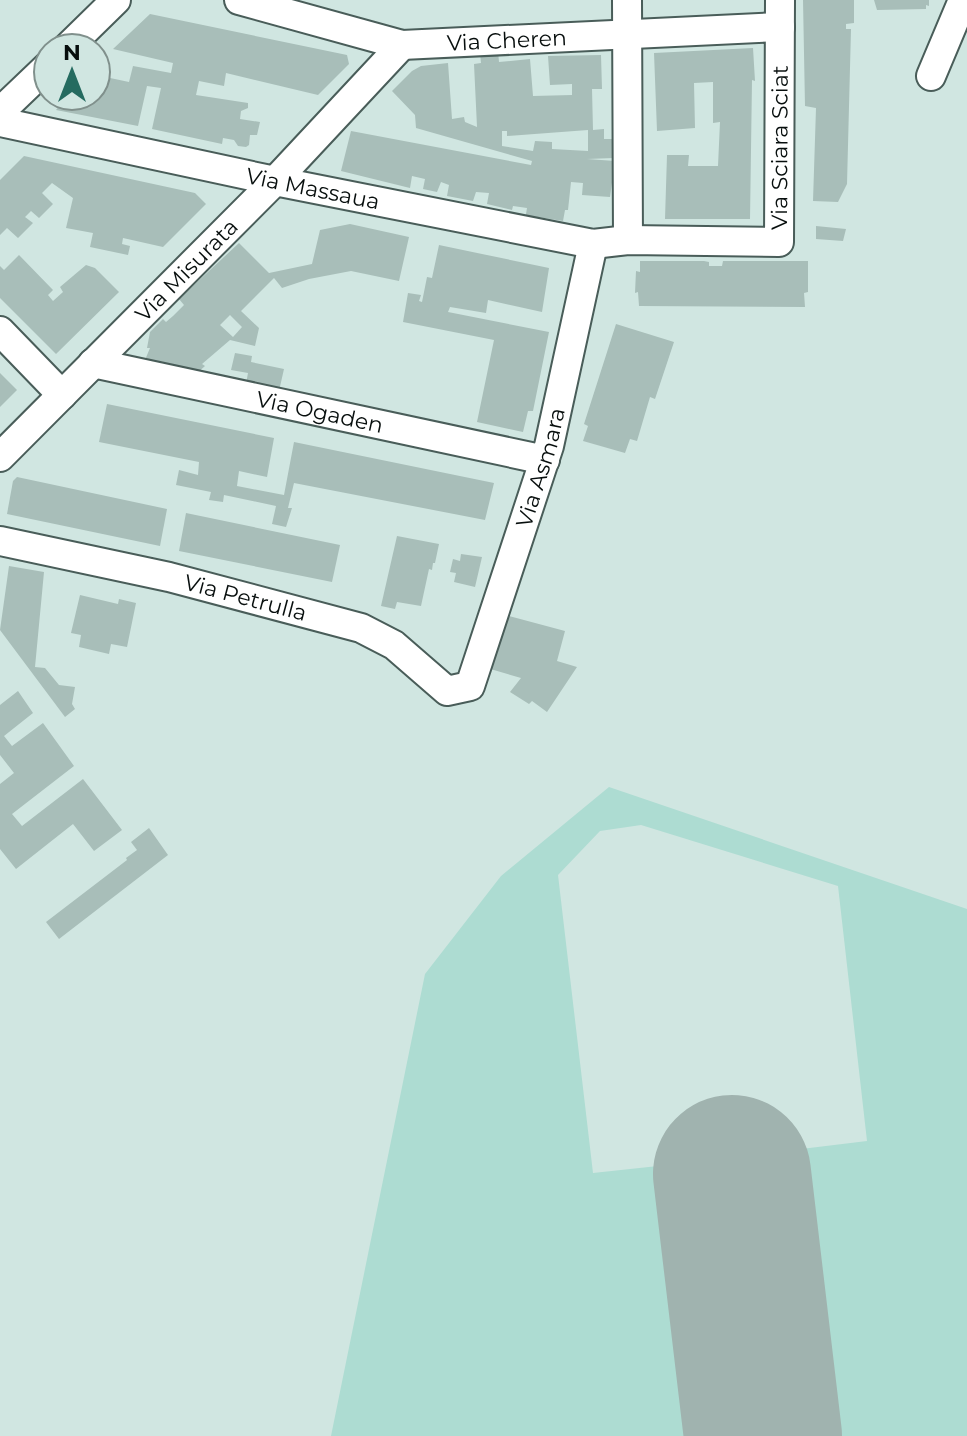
<svg xmlns="http://www.w3.org/2000/svg" width="967" height="1436" font-family="Montserrat,sans-serif">
<style>
.green{fill:#addcd2}
.lines{fill:none;stroke-linecap:round;stroke-linejoin:round}
.runway{stroke:#a0b3af;stroke-width:158}
.building{fill:#a8beb9;fill-rule:evenodd}
.street-casing{stroke:#495d59;stroke-width:32}
.street{stroke:#fff;stroke-width:28}
.labels{text-anchor:middle;stroke-width:8;stroke-linejoin:round;paint-order:stroke}
.street-label{font-size:22px;fill:#070e0d;stroke:#d0e6e1}
</style>
<rect width="100%" height="100%" fill="#d0e6e1"/>
<polygon class="green" points="609,787 967,909 967,1436 827,1436 793,1150 867,1141 838,886 641,825 600,831 558,875 593,1173 658,1166 691,1436 331,1436 425,974 501,876"/>
<g class="lines">
<polyline class="runway" points="732,1174 763,1436"/>
</g>
<g class="building">
<polygon points="803,0 854,0 854,23 846,24 846,29 851,29 847,184 838,202 813,201 816,108 805,106"/>
<polygon points="874,0 929,0 929,6 926,5 926,9 877,10"/>
<polygon points="150,14 347,55 349,64 318,95 226,73 224,86 199,81 196,95 248,103 248,108 241,111 240,119 260,122 257,135 250,135 249,145 246,147 238,146 234,140 223,138 222,144 152,129 161,88 147,86 138,126 56,110 68,96 96,96 96,75 129,82 133,66 171,73 173,63 113,49"/>
<polygon points="753,48 755,81 752,80 750,219 665,219 667,155 689,155 688,166 718,166 720,122 713,123 713,82 694,83 695,128 657,131 654,53"/>
<path d="M 498,51 L 499,62 L 530,59 L 533,96 L 572,95 L 572,84 L 550,85 L 548,56 L 601,55 L 602,89 L 592,89 L 593,130 L 604,129 L 604,139 L 615,139 L 614,158 L 587,159 L 615,161 L 610,197 L 582,195 L 583,183 L 571,182 L 568,210 L 565,210 L 563,221 L 538,217 L 537,222 L 525,220 L 527,208 L 513,206 L 512,210 L 487,204 L 489,193 L 476,192 L 473,201 L 447,196 L 449,185 L 441,182 L 437,192 L 423,189 L 425,179 L 412,176 L 410,188 L 341,171 L 351,131 L 531,165 L 532,161 L 416,128 L 415,115 L 392,91 L 412,71 L 421,66 L 448,63 L 452,119 L 464,117 L 465,122 L 477,127 L 474,64 L 481,63 L 480,53 ZM 588,130 L 588,151 L 552,149 L 552,142 L 535,141 L 533,151 L 502,146 L 502,131 L 507,131 L 507,136 Z"/>
<polygon points="24,156 195,193 206,204 163,247 123,238 122,244 130,246 128,255 90,247 93,233 66,228 73,198 52,183 42,193 53,204 39,218 31,211 25,217 33,223 18,238 7,228 0,235 0,180"/>
<path d="M 350,224 L 409,237 L 399,281 L 351,271 L 309,279 L 282,288 L 274,278 L 241,311 L 259,328 L 255,346 L 230,340 L 202,364 L 205,366 L 196,374 L 145,360 L 150,348 L 147,348 L 150,332 L 163,319 L 166,322 L 173,316 L 184,305 L 179,299 L 239,243 L 269,273 L 312,264 L 320,230 ZM 230,315 L 242,327 L 233,337 L 220,325 Z"/>
<polygon points="816,226 846,229 843,241 816,239"/>
<polygon points="439,245 549,268 542,312 488,300 486,313 450,307 448,312 549,332 533,411 528,411 523,432 477,422 494,340 403,322 408,293 421,295 419,301 422,302 427,277 432,278"/>
<polygon points="19,255 53,290 48,295 53,301 63,292 60,287 86,265 95,268 119,292 56,354 0,298 0,266 4,270"/>
<polygon points="640,261 704,261 709,262 709,266 722,266 723,261 808,261 808,292 804,293 805,307 639,306 638,292 635,293 636,271 640,272"/>
<polygon points="616,324 674,342 655,399 650,397 637,441 630,439 625,453 583,441 588,426 584,424"/>
<polygon points="235,353 252,356 251,362 284,369 279,391 246,384 248,373 231,370"/>
<polygon points="0,373 17,390 0,407"/>
<polygon points="107,404 274,438 267,477 239,471 237,486 284,495 294,442 494,483 485,520 294,483 288,508 292,508 286,527 272,524 276,506 224,495 223,502 209,500 211,492 176,485 179,470 198,475 199,462 99,442"/>
<polygon points="17,477 167,509 160,546 7,514 13,481"/>
<polygon points="186,513 340,545 332,582 179,551"/>
<polygon points="397,536 439,544 435,563 433,563 432,570 429,569 421,606 397,602 395,609 381,606"/>
<polygon points="461,554 482,557 475,587 454,582 456,573 450,572 453,559 460,561"/>
<polygon points="9,566 44,572 35,667 45,668 59,685 75,687 72,704 75,709 65,717 0,630"/>
<polygon points="80,595 118,604 119,599 136,603 127,647 111,644 109,654 79,647 81,635 71,633"/>
<polygon points="509,616 565,631 557,661 577,667 547,712 532,701 529,704 510,692 521,678 487,668 504,618 508,619"/>
<polygon points="18,691 33,713 4,736 12,746 43,723 74,766 12,814 22,826 83,779 122,830 94,851 73,824 16,869 0,849 0,784 14,773 0,755 0,705"/>
<polygon points="149,828 168,855 59,939 46,922 127,860 126,858 137,850 131,842"/>
</g>
<g class="lines">
<defs>
<g id="street">
<path id="s1" d="M 239,0 L 402,45 L 780,27"/>
<polyline points="627,0 628,240"/>
<polyline points="67,48 116,0"/>
<polyline points="931,76 963,0"/>
<polyline points="0,112 48,66"/>
<path id="s2" d="M 0,122 L 275,181 L 593,244 L 628,240 L 779,242 L 780,0"/>
<polyline points="0,331 62,395"/>
<path id="s3" d="M 93,363 L 545,460"/>
<path id="s4" d="M 0,457 L 275,181 L 402,45"/>
<path id="s5" d="M 0,541 L 169,577 L 361,628 L 394,645 L 447,691 L 470,686 L 549,446 L 593,244"/>
</g>
</defs>
<use href="#street" class="street-casing"/>
<use href="#street" class="street"/>
</g>
<g class="labels">
<g class="street-label">
<text dy="8" stroke="none"><textPath href="#s1" startOffset="274">Via Cheren</textPath></text>
<text dy="8" stroke="none"><textPath href="#s2" startOffset="886">Via Sciara Sciat</textPath></text>
<text dy="8" stroke="none"><textPath href="#s2" startOffset="320">Via Massaua</textPath></text>
<text dy="8" stroke="none"><textPath href="#s4" startOffset="264">Via Misurata</textPath></text>
<text dy="8" stroke="none"><textPath href="#s3" startOffset="232">Via Ogaden</textPath></text>
<text dy="8" stroke="none"><textPath href="#s5" startOffset="732">Via Asmara</textPath></text>
<text dy="8" stroke="none"><textPath href="#s5" startOffset="252">Via Petrulla</textPath></text>
</g>
</g>
<g transform="translate(72 72)"><circle r="38" fill="#d0e6e1" stroke="#80908c" stroke-width="2"/>
<path d="M0-6L14 30L0 20L-14 30Z" fill="#256b60"/>
<text y="-12" font-size="22" font-weight="bold" text-anchor="middle" fill="#070e0d">N</text>
</g>
</svg>
